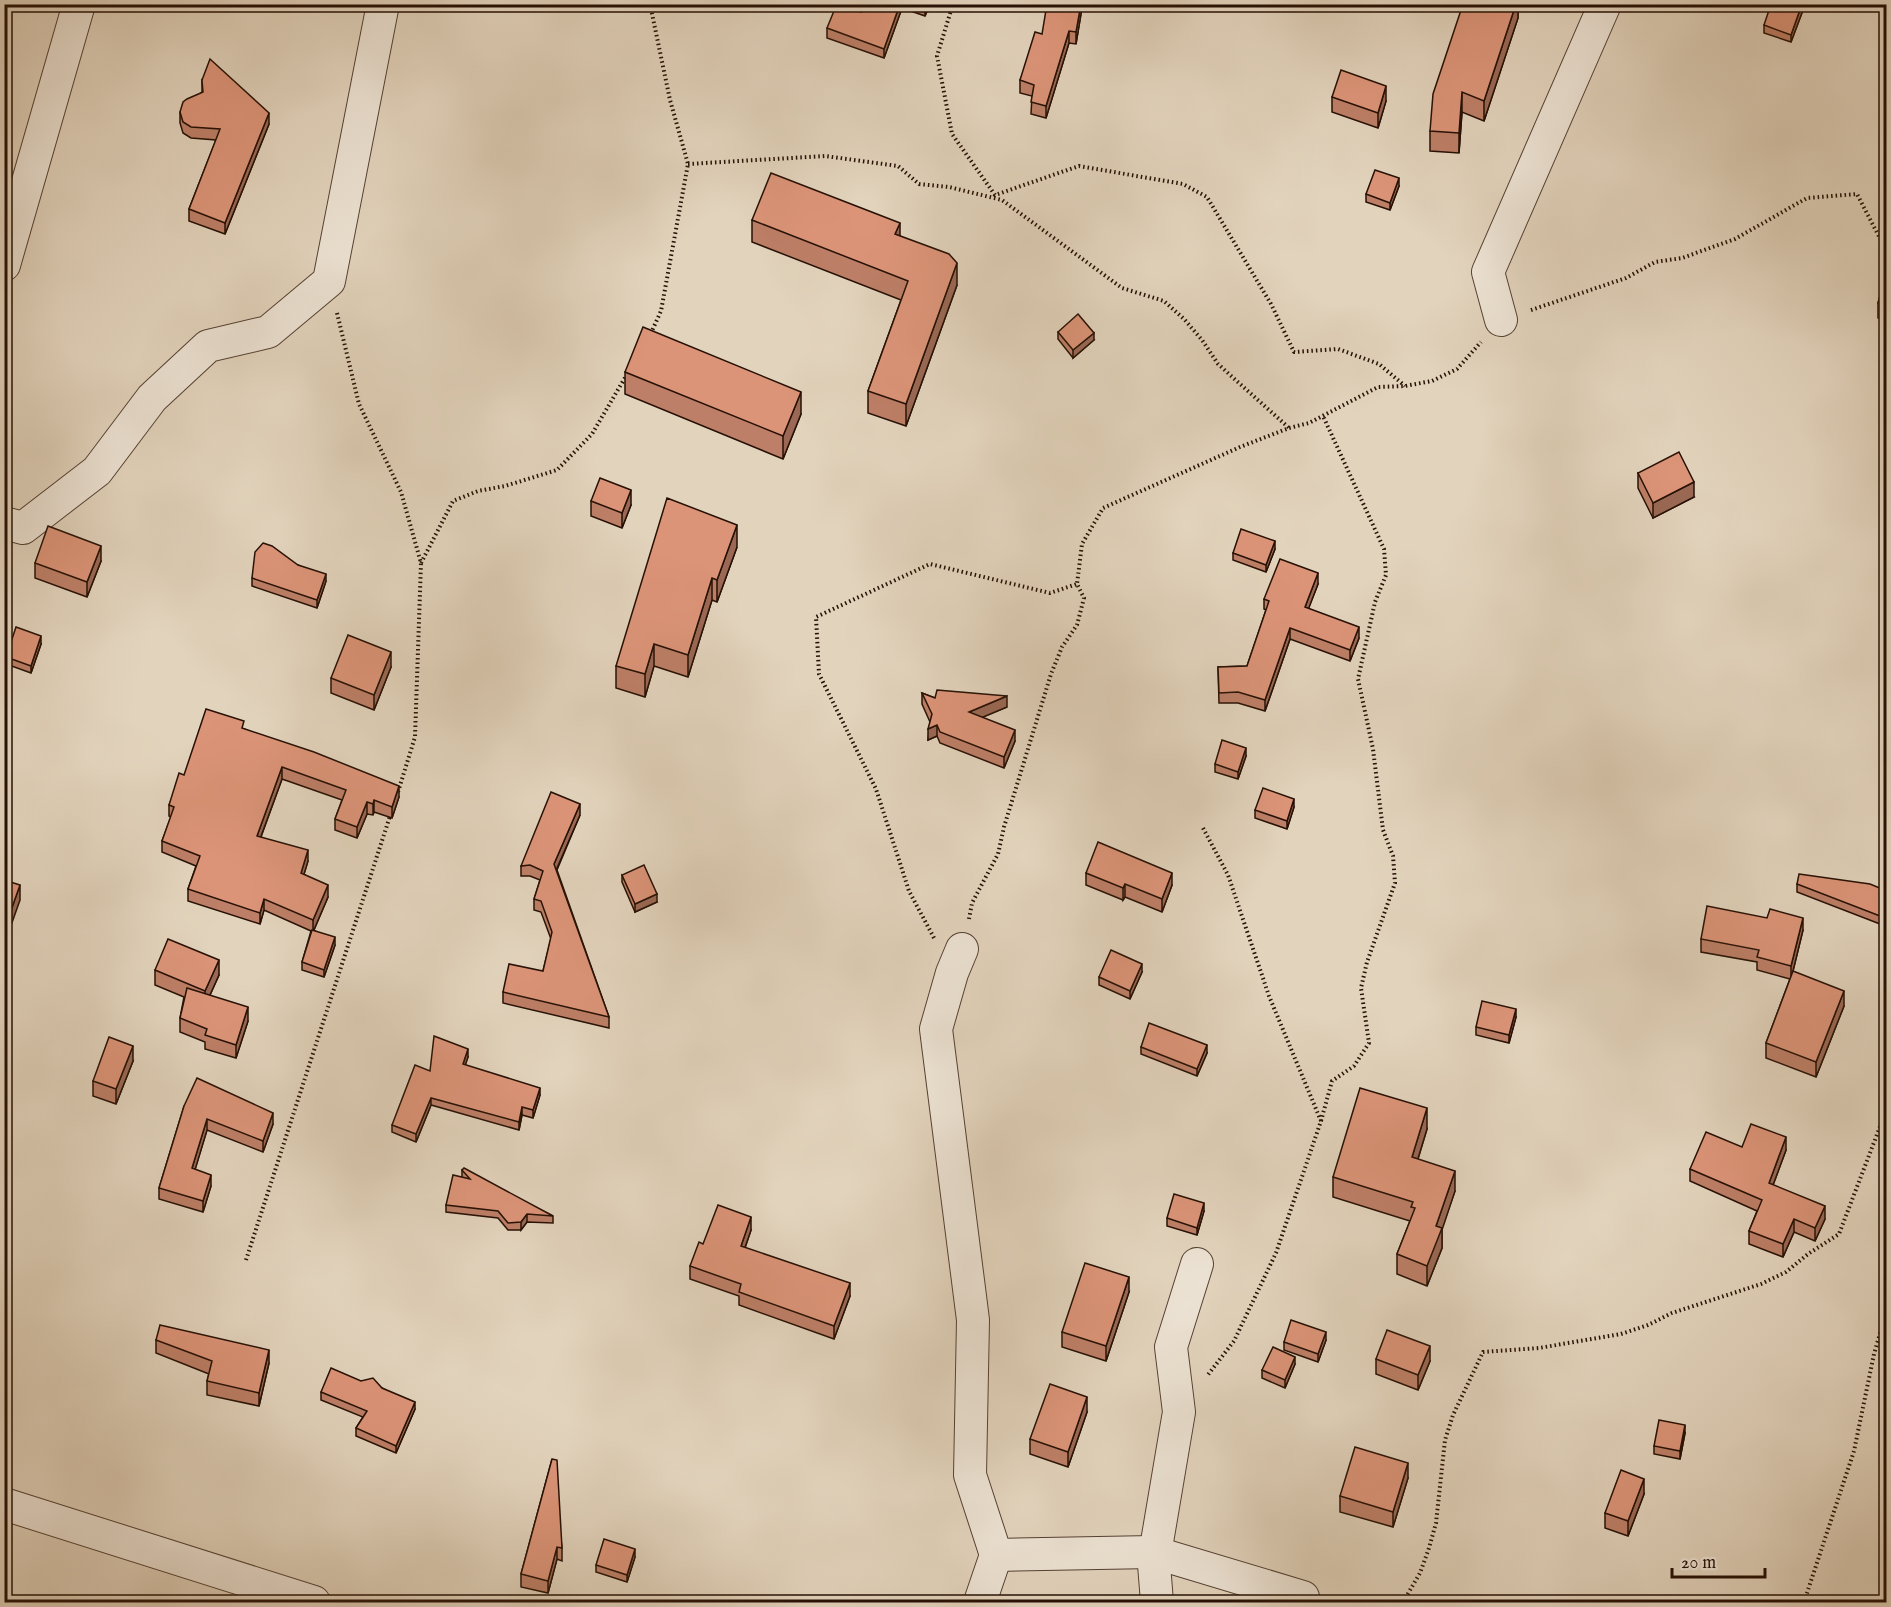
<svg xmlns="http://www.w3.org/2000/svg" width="1891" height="1607" font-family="'IM FELL English',serif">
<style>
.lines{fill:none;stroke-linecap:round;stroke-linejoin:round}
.minor-casing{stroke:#554133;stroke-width:34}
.path{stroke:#261005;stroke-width:4;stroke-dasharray:1.5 3;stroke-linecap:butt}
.minor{stroke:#ece2d3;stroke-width:32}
.wall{fill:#bd7f67;stroke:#261005;stroke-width:1.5}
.shaded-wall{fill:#9a6854;stroke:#261005;stroke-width:1.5}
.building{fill:#dc9478;stroke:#261005;stroke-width:1.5}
</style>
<rect width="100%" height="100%" fill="#e2d3bc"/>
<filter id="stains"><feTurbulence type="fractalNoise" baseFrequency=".00333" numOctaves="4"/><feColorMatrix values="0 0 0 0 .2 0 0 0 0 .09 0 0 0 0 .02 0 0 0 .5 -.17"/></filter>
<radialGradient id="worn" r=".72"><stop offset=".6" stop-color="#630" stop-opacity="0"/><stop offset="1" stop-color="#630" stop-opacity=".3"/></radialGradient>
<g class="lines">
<defs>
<g id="minor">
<polyline points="4,265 79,4"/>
<polyline points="1501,320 1488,272 1605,4"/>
<polyline points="4,523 23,528 97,471 152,398 208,346 268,332 329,281 383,4"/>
<polyline points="962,949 952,973 936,1029 973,1320 970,1475 996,1555 1153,1552 1303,1597"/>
<polyline points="4,1504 314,1602"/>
<polyline points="980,1602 996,1555"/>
<polyline points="1157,1602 1153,1552 1156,1548 1179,1412 1171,1347 1197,1264"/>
</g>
</defs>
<use href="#minor" class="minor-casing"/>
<g class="path">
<polyline points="650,4 670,100 688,164 661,311 651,333"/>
<polyline points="953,4 937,56 952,134 995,195 1079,166 1183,184 1207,197 1271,304 1294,352 1338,349 1379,364 1405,386"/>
<polyline points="4,13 16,4"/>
<polyline points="688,164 825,156 898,166 919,184 949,187 1002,200 1122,288 1164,301 1184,319 1202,340 1218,364 1289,428"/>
<polyline points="1531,310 1626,278 1655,262 1682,258 1735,239 1807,198 1857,194 1886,250"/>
<polyline points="337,313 359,404 401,492 421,563 415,737 398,792"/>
<polyline points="421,563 453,501 478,491 505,486 557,470 592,434 626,376"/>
<polyline points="1203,828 1228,875 1269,996 1321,1121 1276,1253 1234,1341 1207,1376"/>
<polyline points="969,919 972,903 998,854 1004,827 1051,674 1062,647 1077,625 1084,598 1077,584 1082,544 1103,508 1240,447 1289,428 1309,423 1378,387 1405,386 1432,381 1457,369 1481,342"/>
<polyline points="934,938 909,891 876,789 819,674 816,617 930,564 1050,593 1077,584"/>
<polyline points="1321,1121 1332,1081 1354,1066 1369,1043 1361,988 1367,962 1395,883 1393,856 1383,830 1373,749 1358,679 1375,602 1386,575 1384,549 1323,416"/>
<polyline points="246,1260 391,813"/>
<polyline points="1397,1602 1406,1597 1420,1573 1429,1548 1436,1523 1445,1440 1453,1415 1483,1352 1539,1348 1621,1334 1648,1325 1672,1313 1761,1284 1786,1272 1808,1254 1839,1234 1886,1111"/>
<polyline points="1804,1602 1854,1451 1874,1354 1886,1313"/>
</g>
<use href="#minor" class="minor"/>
</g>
<g class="wall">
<polygon points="864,4 930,4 925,16 902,8 884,58 827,38 827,28 848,11 861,12"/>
<polygon points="1081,4 1081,14 1076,44 1069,43 1046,118 1031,114 1032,96 1020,93 1020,80 1042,34"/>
<polygon points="1518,4 1518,18 1484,121 1462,112 1459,153 1430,151 1430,131"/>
<polygon points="1803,4 1803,10 1791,42 1764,33 1764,25"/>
<polygon points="202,80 269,124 225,234 189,221 189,209 216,140 191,138 183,133 180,123 180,112 202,92"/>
<polygon points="1332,97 1386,101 1378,128 1332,112"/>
<polygon points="1399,186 1390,210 1366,202 1366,194"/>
<polygon points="752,220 900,236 957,285 906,426 868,413 868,391 901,300 752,242"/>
<polygon points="1887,270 1887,320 1878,318 1878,303"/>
<polygon points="1058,332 1094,340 1073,358 1058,339"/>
<polygon points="625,372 801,414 783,459 625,394"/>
<polygon points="1638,473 1694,497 1653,518 1638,488"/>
<polygon points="591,501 631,505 622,528 591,516"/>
<polygon points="737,547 717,602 712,600 688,677 654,666 645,697 616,688 616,666"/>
<polygon points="1275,549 1266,572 1233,560 1233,553"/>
<polygon points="101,561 87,597 35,578 35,563"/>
<polygon points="298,565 326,581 317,608 252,586 252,578"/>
<polygon points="1318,584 1308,609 1359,638 1350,661 1290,639 1265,711 1238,703 1219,703 1218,667 1247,666 1266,610 1264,609 1264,599"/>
<polygon points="41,644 31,673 6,664 6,657"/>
<polygon points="391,667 374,710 331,693 331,678"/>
<polygon points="922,693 935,698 1007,707 982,717 1015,741 1004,768 940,743 937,736 928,740 930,722 922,704"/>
<polygon points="244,729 399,797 392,818 374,812 373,815 367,814 357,838 335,830 335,819 342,800 282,779 261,837 308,861 304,874 328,897 314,930 335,945 324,977 302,970 302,962 311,931 264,910 260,924 188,901 188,889 196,866 162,852 162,841 171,817 169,816 169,805 184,775"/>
<polygon points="1246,756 1238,779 1215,772 1215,764"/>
<polygon points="1294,807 1287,829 1255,818 1255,810"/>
<polygon points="580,815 557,870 609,1017 609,1028 503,1003 503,992 543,971 551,939 541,912 534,910 534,899 540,880 530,876 521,876 521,866"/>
<polygon points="1086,873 1172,885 1162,912 1125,897 1123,900 1086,885"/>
<polygon points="622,875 657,902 635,912 622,882"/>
<polygon points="1797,884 1887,891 1887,907 1880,924 1797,892"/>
<polygon points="1803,930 1793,971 1844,1006 1816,1077 1766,1058 1766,1043 1790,979 1757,970 1757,962 1701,952 1701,939"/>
<polygon points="155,970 219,975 210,995 248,1021 236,1058 205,1049 205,1042 180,1032 180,1018 184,997 155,985"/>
<polygon points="1142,972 1130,999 1099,985 1099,977"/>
<polygon points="1516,1017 1509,1043 1476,1035 1476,1027"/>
<polygon points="1141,1047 1207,1053 1197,1076 1141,1054"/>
<polygon points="468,1057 465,1065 540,1095 533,1118 522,1115 519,1130 431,1105 416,1142 392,1132 392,1125 430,1071"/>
<polygon points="133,1061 116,1104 93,1096 93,1081"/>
<polygon points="184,1106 273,1124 263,1152 207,1130 195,1169 211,1186 203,1212 159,1199 159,1188"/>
<polygon points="1427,1129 1418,1159 1455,1191 1442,1228 1442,1248 1427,1286 1397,1274 1397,1254 1410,1221 1333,1197 1333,1177"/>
<polygon points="1742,1147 1786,1150 1773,1185 1825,1219 1815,1241 1794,1232 1783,1257 1749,1244 1749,1231 1757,1211 1690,1181 1690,1169"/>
<polygon points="462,1170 553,1216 553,1223 527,1222 521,1230 508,1230 498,1218 446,1212 446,1205 462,1177"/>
<polygon points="1204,1211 1197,1235 1167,1226 1167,1218"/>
<polygon points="751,1230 745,1248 850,1296 834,1339 739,1305 739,1296 690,1279 690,1266 703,1244"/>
<polygon points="1129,1292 1106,1361 1062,1347 1062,1332"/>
<polygon points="156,1340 269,1363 259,1406 207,1395 207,1381 209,1374 156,1353"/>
<polygon points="1326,1340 1318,1362 1284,1350 1284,1342"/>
<polygon points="1376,1359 1430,1361 1418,1390 1376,1374"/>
<polygon points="1295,1364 1285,1388 1262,1378 1262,1370"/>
<polygon points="361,1381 382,1388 415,1409 396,1453 356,1436 356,1428 363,1417 321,1400 321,1392"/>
<polygon points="1087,1412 1068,1467 1030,1454 1030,1439"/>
<polygon points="1685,1433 1680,1459 1654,1454 1654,1446"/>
<polygon points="552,1459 562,1548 562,1561 557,1559 548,1593 521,1587 521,1574"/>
<polygon points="1408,1478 1393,1527 1340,1512 1340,1496"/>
<polygon points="1644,1494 1628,1536 1605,1528 1605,1513"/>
<polygon points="635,1557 627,1582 596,1572 596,1565"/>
</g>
<g class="shaded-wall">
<polygon points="900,4 902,4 902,8 884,58 884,49"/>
<polygon points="926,4 930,4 925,16 925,6"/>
<polygon points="1081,4 1081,14 1076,44 1076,32"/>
<polygon points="1516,4 1518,4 1518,18 1484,121 1484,101"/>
<polygon points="1802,4 1803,10 1791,42 1791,35"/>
<polygon points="1069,31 1069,43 1046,118 1046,106"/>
<polygon points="1386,86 1386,101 1378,128 1378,113"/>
<polygon points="1462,92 1462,112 1459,153 1459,133"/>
<polygon points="269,113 269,124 225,234 225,223"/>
<polygon points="1399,178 1399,186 1390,210 1390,203"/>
<polygon points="900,223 900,246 895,234"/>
<polygon points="957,263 957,285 906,426 906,404"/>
<polygon points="1094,333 1094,340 1073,358 1073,350"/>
<polygon points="801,392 801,414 783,459 783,436"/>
<polygon points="1694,482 1694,497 1653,518 1653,503"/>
<polygon points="631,490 631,505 622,528 622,513"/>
<polygon points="737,525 737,547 717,602 717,580"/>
<polygon points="1275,541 1275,549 1266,572 1266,565"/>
<polygon points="101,546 101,561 87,597 87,582"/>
<polygon points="1318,573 1318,584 1305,618 1305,607"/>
<polygon points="326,574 326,581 317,608 317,600"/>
<polygon points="712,578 712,600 688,677 688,655"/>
<polygon points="1359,627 1359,638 1350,661 1350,650"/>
<polygon points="1290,628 1290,639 1265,711 1265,700"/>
<polygon points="41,636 41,644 31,673 31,666"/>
<polygon points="654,644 654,666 645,697 645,674"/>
<polygon points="391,652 391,667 374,710 374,695"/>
<polygon points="1007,696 1007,707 969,723 969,712"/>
<polygon points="937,725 937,736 928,740 928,729"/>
<polygon points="1015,730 1015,741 1004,768 1004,757"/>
<polygon points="1246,748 1246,756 1238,779 1238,772"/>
<polygon points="282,767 282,779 257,847 257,836"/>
<polygon points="399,786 399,797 392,818 392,807"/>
<polygon points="1294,799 1294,807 1287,829 1287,821"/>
<polygon points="374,800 374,812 373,815 373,804"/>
<polygon points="367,802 367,814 357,838 357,827"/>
<polygon points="580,804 580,815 554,875 554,864"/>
<polygon points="308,850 308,861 301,884 301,873"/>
<polygon points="1172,873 1172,885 1162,912 1162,899"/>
<polygon points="1125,884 1125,897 1123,900 1123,888"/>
<polygon points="20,885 20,900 4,945 4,930"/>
<polygon points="328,885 328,897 313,932 313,920"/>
<polygon points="657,894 657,902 635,912 635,904"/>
<polygon points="264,899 264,910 260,924 260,913"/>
<polygon points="1887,899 1887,907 1880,924 1880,916"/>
<polygon points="1803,918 1803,930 1791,979 1791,966"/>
<polygon points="335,937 335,945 324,977 324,970"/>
<polygon points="219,960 219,975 205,1006 205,991"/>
<polygon points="1142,964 1142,972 1130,999 1130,991"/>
<polygon points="1844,991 1844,1006 1816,1077 1816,1062"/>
<polygon points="248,1007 248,1021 236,1058 236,1045"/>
<polygon points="1516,1009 1516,1017 1509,1043 1509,1035"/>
<polygon points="1207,1045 1207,1053 1197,1076 1197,1069"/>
<polygon points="133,1046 133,1061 116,1104 116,1089"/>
<polygon points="468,1049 468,1057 463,1072 463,1064"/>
<polygon points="540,1088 540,1095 533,1118 533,1110"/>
<polygon points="431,1098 431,1105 416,1142 416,1134"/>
<polygon points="522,1107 522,1115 519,1130 519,1122"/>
<polygon points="1427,1108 1427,1129 1412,1178 1412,1157"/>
<polygon points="273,1113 273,1124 263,1152 263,1141"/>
<polygon points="207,1119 207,1130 192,1180 192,1168"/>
<polygon points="1786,1137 1786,1150 1769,1196 1769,1183"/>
<polygon points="1455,1171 1455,1191 1442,1230 1442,1228 1442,1248 1427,1286 1427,1266 1436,1226"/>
<polygon points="211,1175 211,1186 203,1212 203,1201"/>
<polygon points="1204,1203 1204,1211 1197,1235 1197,1228"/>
<polygon points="1825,1206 1825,1219 1815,1241 1815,1228"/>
<polygon points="527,1214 527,1222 521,1230 521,1222"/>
<polygon points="751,1217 751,1230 741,1259 741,1246"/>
<polygon points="1794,1219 1794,1232 1783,1257 1783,1244"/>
<polygon points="1129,1277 1129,1292 1106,1361 1106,1346"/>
<polygon points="850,1283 850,1296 834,1339 834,1326"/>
<polygon points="1326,1332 1326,1340 1318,1362 1318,1354"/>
<polygon points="1430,1346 1430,1361 1418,1390 1418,1375"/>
<polygon points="269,1350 269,1363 259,1406 259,1393"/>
<polygon points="1295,1357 1295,1364 1285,1388 1285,1380"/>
<polygon points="1087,1397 1087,1412 1068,1467 1068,1452"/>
<polygon points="415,1402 415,1409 396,1453 396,1446"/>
<polygon points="1685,1425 1685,1433 1680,1459 1680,1451"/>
<polygon points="1408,1463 1408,1478 1393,1527 1393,1512"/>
<polygon points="1644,1479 1644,1494 1628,1536 1628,1521"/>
<polygon points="557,1547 557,1559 548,1593 548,1581"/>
<polygon points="635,1549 635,1557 627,1582 627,1575"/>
</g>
<g class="building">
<polygon points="864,4 900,4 884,49 827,28 836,6 848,11 850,7 861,12"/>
<polygon points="1047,4 1081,4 1076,32 1069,31 1046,106 1031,102 1034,85 1020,80 1035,32 1042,34"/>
<polygon points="1463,4 1516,4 1484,101 1462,92 1459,133 1430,131 1433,94"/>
<polygon points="1771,4 1802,4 1791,35 1764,25"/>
<polygon points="210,59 269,113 225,223 189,209 220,129 191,127 183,122 180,112 183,102 187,99 203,92 202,80"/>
<polygon points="1341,70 1386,86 1378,113 1332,97"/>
<polygon points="1375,170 1399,178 1390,203 1366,194"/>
<polygon points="771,173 900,223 895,234 949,254 957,263 906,404 868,391 908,281 752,220"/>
<polygon points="1887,270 1887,305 1878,303"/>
<polygon points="1078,314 1094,333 1073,350 1058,332"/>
<polygon points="643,327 801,392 783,436 625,372"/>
<polygon points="1679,452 1694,482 1653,503 1638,473"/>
<polygon points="600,478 631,490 622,513 591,501"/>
<polygon points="667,498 737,525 717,580 712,578 688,655 654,644 645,674 616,666"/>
<polygon points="48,526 101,546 87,582 35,563"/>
<polygon points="1241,529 1275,541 1266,565 1233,553"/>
<polygon points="263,543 272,546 298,565 326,574 317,600 252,578 255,552"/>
<polygon points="1280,559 1318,573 1305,607 1359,627 1350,650 1290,628 1265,700 1238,692 1219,693 1218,667 1247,666 1269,601 1264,599"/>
<polygon points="16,627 41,636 31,666 6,657"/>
<polygon points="348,635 391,652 374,695 331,678"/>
<polygon points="937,690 1007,696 969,712 1015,730 1004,757 940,732 937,725 928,729 932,714 922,693 935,698"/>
<polygon points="206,709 244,721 242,728 314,752 399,786 392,807 374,800 373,804 367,802 357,827 335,819 346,790 282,767 257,836 308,850 301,873 328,885 313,920 264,899 260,913 188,889 200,856 162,841 174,807 169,805 179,773 184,775"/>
<polygon points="1222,740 1246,748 1238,772 1215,764"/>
<polygon points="1263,788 1294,799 1287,821 1255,810"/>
<polygon points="551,792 580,804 554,864 609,1017 503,992 509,964 543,971 552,932 541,901 534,899 543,871 530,865 521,866"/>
<polygon points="1098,842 1172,873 1162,899 1125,884 1123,888 1086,873"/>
<polygon points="644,865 657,894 635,904 622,875"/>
<polygon points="1799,874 1870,884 1887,891 1887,899 1880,916 1797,884"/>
<polygon points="4,880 20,885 4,930"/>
<polygon points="1707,906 1767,918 1770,909 1803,918 1791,966 1757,957 1759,950 1701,939"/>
<polygon points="312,930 335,937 324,970 302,962"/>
<polygon points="168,939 219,960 205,991 155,970"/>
<polygon points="1111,950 1142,964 1130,991 1099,977"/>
<polygon points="1793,971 1844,991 1816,1062 1766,1043"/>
<polygon points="187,988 248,1007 236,1045 205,1035 207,1029 180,1018"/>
<polygon points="1482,1001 1516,1009 1509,1035 1476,1027"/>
<polygon points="1149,1023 1207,1045 1197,1069 1141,1047"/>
<polygon points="434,1036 468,1049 463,1064 540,1088 533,1110 522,1107 519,1122 431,1098 416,1134 392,1125 415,1065 430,1071"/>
<polygon points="109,1037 133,1046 116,1089 93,1081"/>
<polygon points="197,1078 273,1113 263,1141 207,1119 192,1168 211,1175 203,1201 159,1188 184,1106"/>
<polygon points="1360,1088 1427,1108 1412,1157 1455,1171 1436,1226 1442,1228 1427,1266 1397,1254 1415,1208 1411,1207 1413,1202 1333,1177"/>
<polygon points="1751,1124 1786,1137 1769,1183 1825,1206 1815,1228 1794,1219 1783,1244 1749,1231 1762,1200 1690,1169 1706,1132 1742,1147"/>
<polygon points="464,1168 553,1216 527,1214 521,1222 508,1223 498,1211 446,1205 453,1175 470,1179 462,1170"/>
<polygon points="1174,1194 1204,1203 1197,1228 1167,1218"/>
<polygon points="718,1205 751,1217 741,1246 850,1283 834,1326 739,1292 741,1284 690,1266 699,1242 703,1244"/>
<polygon points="1085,1263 1129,1277 1106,1346 1062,1332"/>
<polygon points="1291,1320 1326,1332 1318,1354 1284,1342"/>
<polygon points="160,1325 269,1350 259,1393 207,1381 212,1361 156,1340"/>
<polygon points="1387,1330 1430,1346 1418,1375 1376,1359"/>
<polygon points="1273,1347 1295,1357 1285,1380 1262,1370"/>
<polygon points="331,1368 361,1381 373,1378 382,1388 415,1402 396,1446 356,1428 367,1411 321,1392"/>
<polygon points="1050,1384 1087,1397 1068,1452 1030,1439"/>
<polygon points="1659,1420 1685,1425 1680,1451 1654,1446"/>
<polygon points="1355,1447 1408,1463 1393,1512 1340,1496"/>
<polygon points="552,1459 557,1460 562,1548 557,1547 548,1581 521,1574"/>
<polygon points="1621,1470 1644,1479 1628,1521 1605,1513"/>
<polygon points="604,1539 635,1549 627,1575 596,1565"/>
</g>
<rect width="1891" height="1607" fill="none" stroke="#e2d3bc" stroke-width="24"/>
<rect x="6" y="6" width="1879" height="1595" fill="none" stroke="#261005" stroke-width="3"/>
<rect x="12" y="12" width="1867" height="1583" fill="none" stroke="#261005" stroke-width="1.5"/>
<path d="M1672 1568v9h93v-9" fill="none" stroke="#261005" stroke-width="3"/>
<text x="1681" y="1568" font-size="18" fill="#261005" stroke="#ece2d3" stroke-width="4.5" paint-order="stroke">20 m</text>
<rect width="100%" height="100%" filter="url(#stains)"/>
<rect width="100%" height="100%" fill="url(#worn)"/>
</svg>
